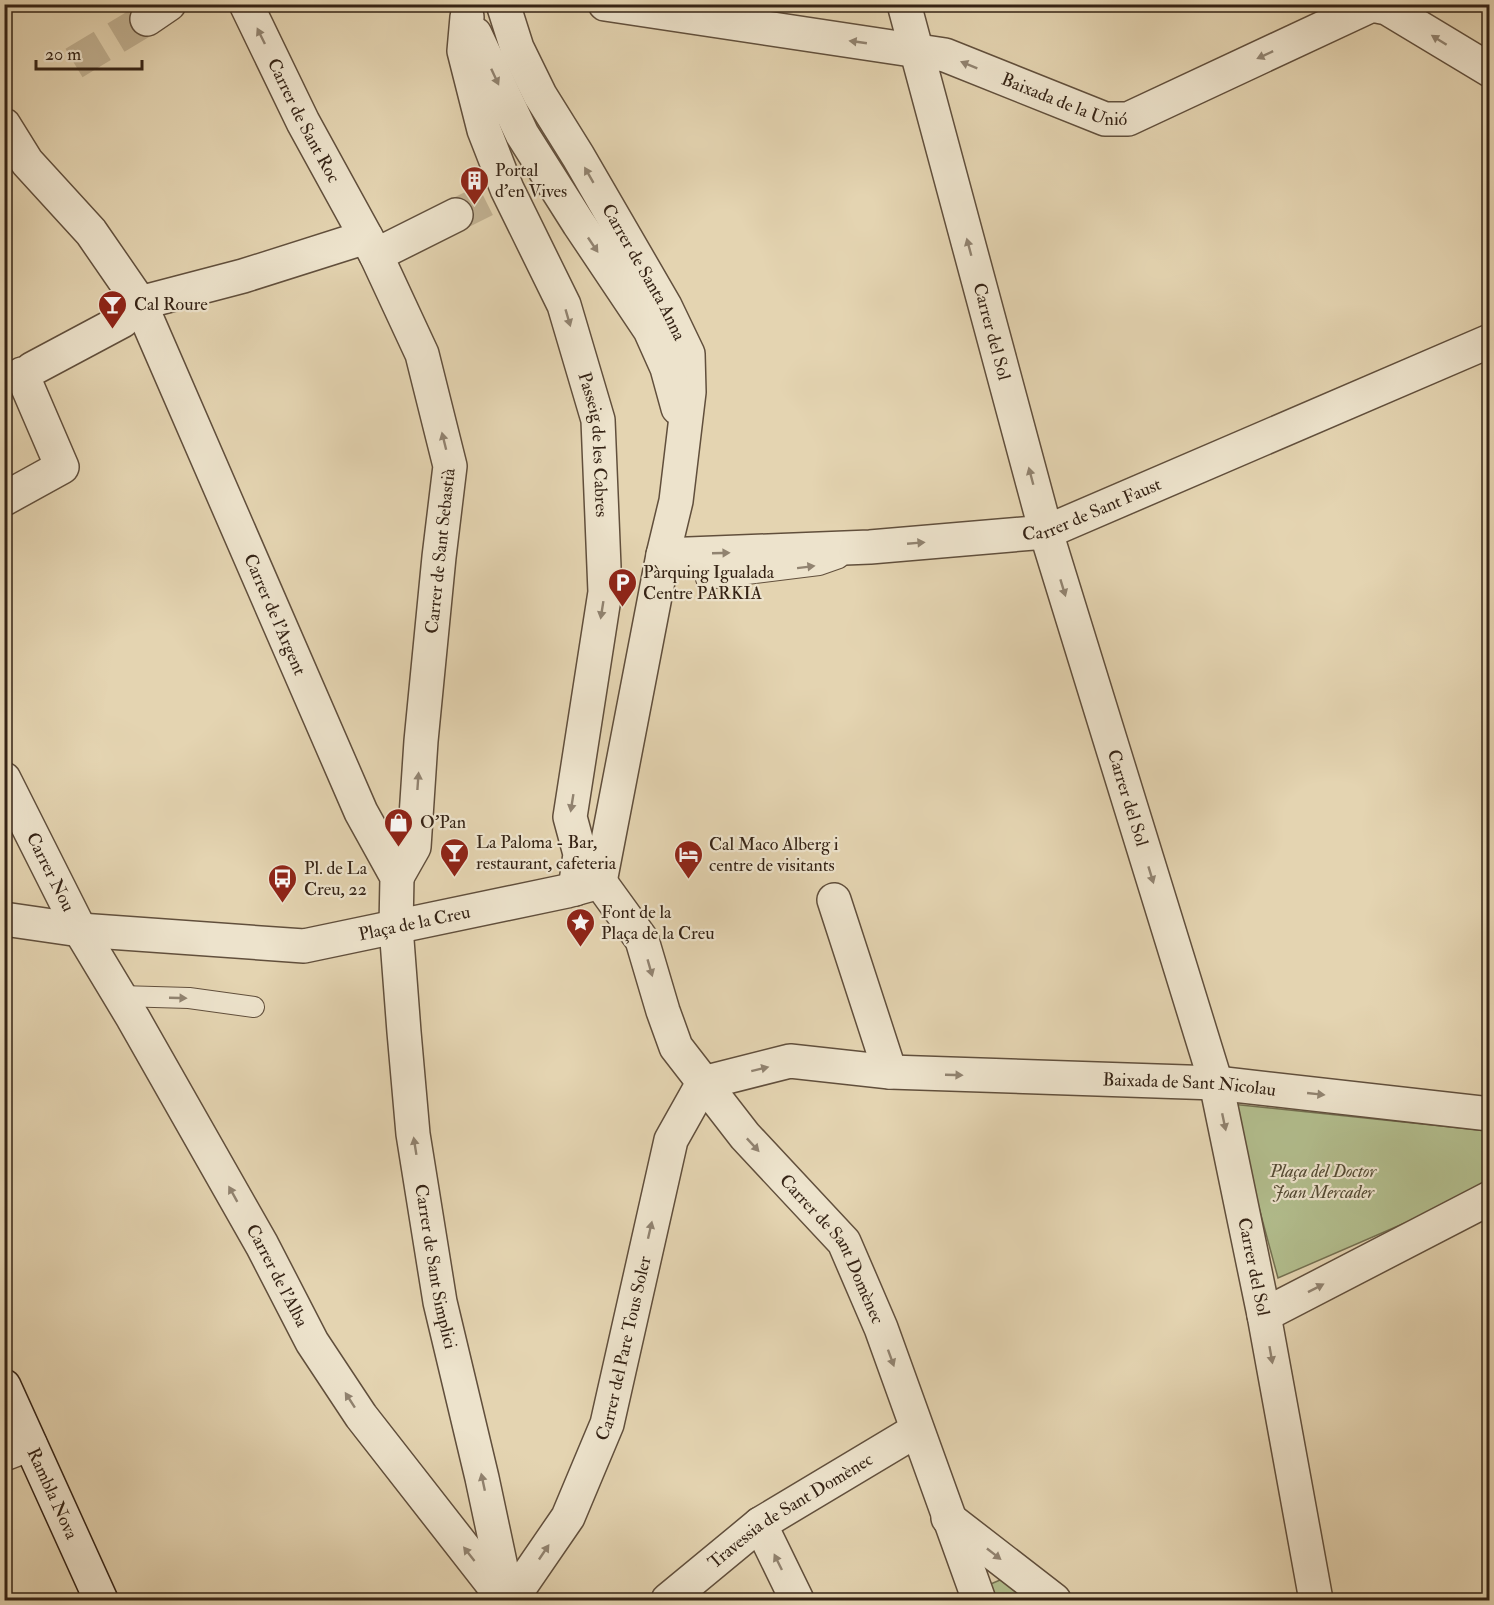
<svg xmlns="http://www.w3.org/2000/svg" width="1494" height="1605" font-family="'IM FELL Double Pica',serif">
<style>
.green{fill:#b2bd8d;stroke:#747051;stroke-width:1.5}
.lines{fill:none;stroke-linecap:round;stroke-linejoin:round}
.street-tunnel{stroke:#c1b192;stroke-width:33;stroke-dasharray:33 16;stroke-linecap:butt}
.lane-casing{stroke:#614f3c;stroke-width:22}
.street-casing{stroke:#614f3c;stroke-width:36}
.secondary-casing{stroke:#352315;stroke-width:36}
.lane{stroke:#ede3cc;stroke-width:20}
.street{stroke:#ede3cc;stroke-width:33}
.secondary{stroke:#ede3cc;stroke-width:33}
.oneway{fill:#918370}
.labels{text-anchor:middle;stroke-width:4.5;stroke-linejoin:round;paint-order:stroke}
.street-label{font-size:18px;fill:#352315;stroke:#ede3cc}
.poi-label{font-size:18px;fill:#352315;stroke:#ede3cc;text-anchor:start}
.park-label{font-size:18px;font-style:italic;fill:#544a33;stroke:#ede3cc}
</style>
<rect width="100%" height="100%" fill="#e4d4b1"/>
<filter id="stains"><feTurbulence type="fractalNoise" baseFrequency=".00333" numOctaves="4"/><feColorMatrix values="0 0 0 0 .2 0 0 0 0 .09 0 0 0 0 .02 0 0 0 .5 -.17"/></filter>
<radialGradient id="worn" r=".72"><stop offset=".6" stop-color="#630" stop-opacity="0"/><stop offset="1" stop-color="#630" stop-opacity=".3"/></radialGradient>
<g class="green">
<polygon points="1231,1104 1489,1131 1489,1183 1481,1190 1278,1278"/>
<polygon points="1007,1577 1037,1600 992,1600 986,1586"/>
</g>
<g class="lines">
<g class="street-tunnel">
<polyline points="74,63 147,19"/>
<polyline points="456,215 492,197"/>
</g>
<defs>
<g id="lane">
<polyline points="706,579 819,565 839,558"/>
<polyline points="120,996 189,998 254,1007"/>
</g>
<g id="street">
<path id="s1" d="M 246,4 L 303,122 L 376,255 L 422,354 L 450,466 L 439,557 L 421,741 L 414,847 L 397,877"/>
<path id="s2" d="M 503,4 L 517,48 L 540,95 L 578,156 L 665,306 L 688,354 L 689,392 L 676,501 L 663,555 L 600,882"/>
<path id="s3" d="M 605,4 L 945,55 L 1105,119 L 1128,119 L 1372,5 L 1387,8 L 1490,70"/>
<path id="s4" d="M 904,4 L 1046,532 L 1216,1083 L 1264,1315 L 1316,1600"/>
<path id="s5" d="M 467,17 L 464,51 L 484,130 L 507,189 L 564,305 L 598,420 L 605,592 L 570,817 L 580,854 L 575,889"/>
<polyline points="147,19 169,4"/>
<polyline points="475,34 522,134 579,224 650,330 667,368 678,408"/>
<path id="s6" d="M 4,125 L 27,162 L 91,232 L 140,303 L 361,812 L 397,877 L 396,927 L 404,1032 L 413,1134 L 440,1302 L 482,1478 L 508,1600"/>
<polyline points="376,255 456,215"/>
<polyline points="140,303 243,276 366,237"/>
<polyline points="32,369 122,321 140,303"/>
<polyline points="4,499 62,467 22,374"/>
<path id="s7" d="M 663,555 L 870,547 L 1046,532 L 1490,341"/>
<path id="s8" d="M 4,779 L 80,930 L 133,1018 L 262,1245 L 312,1342 L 361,1416 L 504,1599"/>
<path id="s9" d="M 600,882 L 642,940 L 663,1011 L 676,1047 L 745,1136 L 844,1242 L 881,1328 L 979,1600"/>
<polyline points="834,900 890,1072"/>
<path id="s10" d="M 4,919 L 80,930 L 304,946 L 567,891 L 596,883"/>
<polyline points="1264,1315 1490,1198"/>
<polyline points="4,1454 30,1444"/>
<polyline points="948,1518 1054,1600"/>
<polyline points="760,1524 797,1600"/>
<path id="s11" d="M 511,1600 L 568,1517 L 607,1424 L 671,1140 L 703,1083 L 790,1061 L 890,1072 L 1216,1083 L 1490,1114"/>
<path id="s12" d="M 668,1600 L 760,1524 L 917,1430"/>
</g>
<g id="secondary">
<path id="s13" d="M 4,1386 L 101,1600"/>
</g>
</defs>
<use href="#lane" class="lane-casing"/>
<use href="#street" class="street-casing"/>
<use href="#secondary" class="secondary-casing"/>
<use href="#lane" class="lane"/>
<use href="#street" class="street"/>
<use href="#secondary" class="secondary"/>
</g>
<defs><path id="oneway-solid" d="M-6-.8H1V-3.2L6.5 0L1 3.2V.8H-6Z" transform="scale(1.5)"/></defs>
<g class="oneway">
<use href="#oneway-solid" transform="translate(261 36) rotate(-116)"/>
<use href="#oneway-solid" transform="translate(1439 40) rotate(-148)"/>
<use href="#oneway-solid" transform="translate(858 42) rotate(-172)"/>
<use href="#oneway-solid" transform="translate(1265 55) rotate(155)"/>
<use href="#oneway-solid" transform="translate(969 65) rotate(-158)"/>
<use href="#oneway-solid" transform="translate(495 77) rotate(65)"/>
<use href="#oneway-solid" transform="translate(589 175) rotate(-120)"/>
<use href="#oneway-solid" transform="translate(593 245) rotate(56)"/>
<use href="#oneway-solid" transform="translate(969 247) rotate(-105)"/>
<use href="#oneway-solid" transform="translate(568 318) rotate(74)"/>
<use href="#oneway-solid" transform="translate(444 441) rotate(-104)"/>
<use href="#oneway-solid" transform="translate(1031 476) rotate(-105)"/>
<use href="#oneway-solid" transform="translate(916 543) rotate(-5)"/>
<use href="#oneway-solid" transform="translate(721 553) rotate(-2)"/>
<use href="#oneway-solid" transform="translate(806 567) rotate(-7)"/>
<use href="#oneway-solid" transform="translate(1063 588) rotate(73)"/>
<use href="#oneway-solid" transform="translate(602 610) rotate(99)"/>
<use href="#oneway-solid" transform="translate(418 781) rotate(-86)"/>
<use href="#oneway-solid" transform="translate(572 803) rotate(99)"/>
<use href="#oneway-solid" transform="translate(1151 875) rotate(73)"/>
<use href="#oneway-solid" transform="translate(650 968) rotate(74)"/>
<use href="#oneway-solid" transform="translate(178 998) rotate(2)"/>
<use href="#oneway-solid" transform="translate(760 1069) rotate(-14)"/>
<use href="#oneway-solid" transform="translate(954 1075) rotate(2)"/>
<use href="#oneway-solid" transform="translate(1316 1094) rotate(6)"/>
<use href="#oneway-solid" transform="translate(1224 1122) rotate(78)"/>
<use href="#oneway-solid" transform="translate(753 1145) rotate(47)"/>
<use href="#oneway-solid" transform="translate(415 1146) rotate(-99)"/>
<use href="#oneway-solid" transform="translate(233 1194) rotate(-119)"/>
<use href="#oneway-solid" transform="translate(650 1230) rotate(-77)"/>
<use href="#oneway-solid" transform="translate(1316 1288) rotate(-27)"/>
<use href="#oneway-solid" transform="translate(1271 1355) rotate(80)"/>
<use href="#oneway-solid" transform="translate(891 1358) rotate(70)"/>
<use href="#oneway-solid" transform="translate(350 1400) rotate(-123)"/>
<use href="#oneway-solid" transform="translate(483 1482) rotate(-102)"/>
<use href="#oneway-solid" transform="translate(544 1552) rotate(-56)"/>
<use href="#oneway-solid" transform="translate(469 1554) rotate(-128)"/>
<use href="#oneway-solid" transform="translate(994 1554) rotate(38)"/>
<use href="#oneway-solid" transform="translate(778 1562) rotate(-116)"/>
</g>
<defs>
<symbol id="building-pin" viewBox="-11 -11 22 30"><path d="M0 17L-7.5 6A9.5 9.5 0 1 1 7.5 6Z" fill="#8f2418" stroke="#ede3cc"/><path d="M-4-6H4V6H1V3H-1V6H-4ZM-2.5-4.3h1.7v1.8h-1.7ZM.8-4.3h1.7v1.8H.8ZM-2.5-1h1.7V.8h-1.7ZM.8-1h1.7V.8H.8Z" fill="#fff"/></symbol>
<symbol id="bar-pin" viewBox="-11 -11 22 30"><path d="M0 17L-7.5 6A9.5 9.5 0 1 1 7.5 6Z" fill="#8f2418" stroke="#ede3cc"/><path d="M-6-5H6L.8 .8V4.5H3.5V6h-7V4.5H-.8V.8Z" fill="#fff"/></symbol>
<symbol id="parking-pin" viewBox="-11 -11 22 30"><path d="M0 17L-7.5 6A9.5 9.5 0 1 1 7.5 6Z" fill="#8f2418" stroke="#ede3cc"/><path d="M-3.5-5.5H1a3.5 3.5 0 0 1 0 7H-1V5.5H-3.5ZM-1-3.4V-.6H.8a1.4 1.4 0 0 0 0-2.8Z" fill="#fff"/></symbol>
<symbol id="shop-pin" viewBox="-11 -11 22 30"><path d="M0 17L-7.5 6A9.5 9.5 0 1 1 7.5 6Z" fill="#8f2418" stroke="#ede3cc"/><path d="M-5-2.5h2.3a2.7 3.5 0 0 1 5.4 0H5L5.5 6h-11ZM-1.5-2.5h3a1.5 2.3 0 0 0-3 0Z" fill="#fff"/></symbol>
<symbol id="hotel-pin" viewBox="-11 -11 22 30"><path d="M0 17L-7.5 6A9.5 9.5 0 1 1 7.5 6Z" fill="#8f2418" stroke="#ede3cc"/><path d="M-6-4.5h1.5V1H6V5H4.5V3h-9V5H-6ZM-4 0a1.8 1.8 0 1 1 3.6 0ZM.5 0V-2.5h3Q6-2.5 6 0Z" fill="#fff"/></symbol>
<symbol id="bus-pin" viewBox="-11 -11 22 30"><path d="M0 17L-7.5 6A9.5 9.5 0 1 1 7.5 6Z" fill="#8f2418" stroke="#ede3cc"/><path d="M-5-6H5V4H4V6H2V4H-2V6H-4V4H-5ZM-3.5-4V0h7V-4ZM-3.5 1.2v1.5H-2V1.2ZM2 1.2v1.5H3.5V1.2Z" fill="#fff"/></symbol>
<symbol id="sight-pin" viewBox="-11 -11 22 30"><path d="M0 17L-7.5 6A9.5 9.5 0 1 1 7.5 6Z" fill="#8f2418" stroke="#ede3cc"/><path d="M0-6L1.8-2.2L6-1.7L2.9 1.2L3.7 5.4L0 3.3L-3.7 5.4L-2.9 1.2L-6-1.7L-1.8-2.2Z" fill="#fff"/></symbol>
</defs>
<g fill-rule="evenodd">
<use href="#building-pin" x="458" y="164" width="33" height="45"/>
<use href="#bar-pin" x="96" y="288" width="33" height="45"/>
<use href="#parking-pin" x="606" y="566" width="33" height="45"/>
<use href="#shop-pin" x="382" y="806" width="33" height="45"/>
<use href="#bar-pin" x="438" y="836" width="33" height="45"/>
<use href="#hotel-pin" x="672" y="838" width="33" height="45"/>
<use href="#bus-pin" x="266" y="862" width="33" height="45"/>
<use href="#sight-pin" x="564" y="906" width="33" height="45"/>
</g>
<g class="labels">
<g class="street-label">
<text dy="6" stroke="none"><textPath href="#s3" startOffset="472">Baixada de la Unió</textPath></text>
<text dy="6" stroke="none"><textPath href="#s1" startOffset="130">Carrer de Sant Roc</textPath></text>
<text dy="6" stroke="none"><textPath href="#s2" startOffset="304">Carrer de Santa Anna</textPath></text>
<text dy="6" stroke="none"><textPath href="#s4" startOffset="339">Carrer del Sol</textPath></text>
<text dy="6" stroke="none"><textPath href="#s5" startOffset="452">Passeig de les Cabres</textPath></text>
<text dy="6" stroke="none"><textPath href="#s7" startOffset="434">Carrer de Sant Faust</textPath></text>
<text transform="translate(440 551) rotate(-84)" y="6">Carrer de Sant Sebastià</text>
<text dy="6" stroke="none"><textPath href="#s6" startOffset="564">Carrer de l'Argent</textPath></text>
<text dy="6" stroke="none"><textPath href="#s4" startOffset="825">Carrer del Sol</textPath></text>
<text dy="6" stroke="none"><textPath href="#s8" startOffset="104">Carrer Nou</textPath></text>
<text dy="6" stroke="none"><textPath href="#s10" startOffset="414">Plaça de la Creu</textPath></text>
<text dy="6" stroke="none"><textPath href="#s11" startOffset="1048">Baixada de Sant Nicolau</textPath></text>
<text dy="6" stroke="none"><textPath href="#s9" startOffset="441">Carrer de Sant Domènec</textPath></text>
<text dy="6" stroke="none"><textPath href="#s6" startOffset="1246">Carrer de Sant Simplici</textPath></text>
<text dy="6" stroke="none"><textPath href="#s4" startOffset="1311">Carrer del Sol</textPath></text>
<text dy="6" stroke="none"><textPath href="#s8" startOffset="567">Carrer de l'Alba</textPath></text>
<text dy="6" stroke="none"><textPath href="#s11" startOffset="279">Carrer del Pare Tous Soler</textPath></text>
<text dy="6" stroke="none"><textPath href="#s13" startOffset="118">Rambla Nova</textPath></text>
<text dy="6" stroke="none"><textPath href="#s12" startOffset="152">Travessia de Sant Domènec</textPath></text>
</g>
<g class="poi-label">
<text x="495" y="176">Portal<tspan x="495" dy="21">d'en Vives</tspan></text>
<text x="134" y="310">Cal Roure</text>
<text x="643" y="578">Pàrquing Igualada<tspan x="643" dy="21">Centre PARKIA</tspan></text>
<text x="420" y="828">O'Pan</text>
<text x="476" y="848">La Paloma - Bar,<tspan x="476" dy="21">restaurant, cafeteria</tspan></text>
<text x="709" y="850">Cal Maco Alberg i<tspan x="709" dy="21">centre de visitants</tspan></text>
<text x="304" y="874">Pl. de La<tspan x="304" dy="21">Creu, 22</tspan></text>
<text x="601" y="918">Font de la<tspan x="601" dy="21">Plaça de la Creu</tspan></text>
</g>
<g class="park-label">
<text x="1323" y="1177">Plaça del Doctor<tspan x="1323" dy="21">Joan Mercader</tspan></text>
</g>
</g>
<rect width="1494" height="1605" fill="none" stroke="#e4d4b1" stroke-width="24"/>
<rect x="6" y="6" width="1482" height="1593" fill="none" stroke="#352315" stroke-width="3"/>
<rect x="12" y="12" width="1470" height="1581" fill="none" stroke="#352315" stroke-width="1.5"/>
<path d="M36 60v9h106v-9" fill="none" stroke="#352315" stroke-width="3"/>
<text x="45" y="60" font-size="18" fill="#352315" stroke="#ede3cc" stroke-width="4.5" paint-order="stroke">20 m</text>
<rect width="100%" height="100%" filter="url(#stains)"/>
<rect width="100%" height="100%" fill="url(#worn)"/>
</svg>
